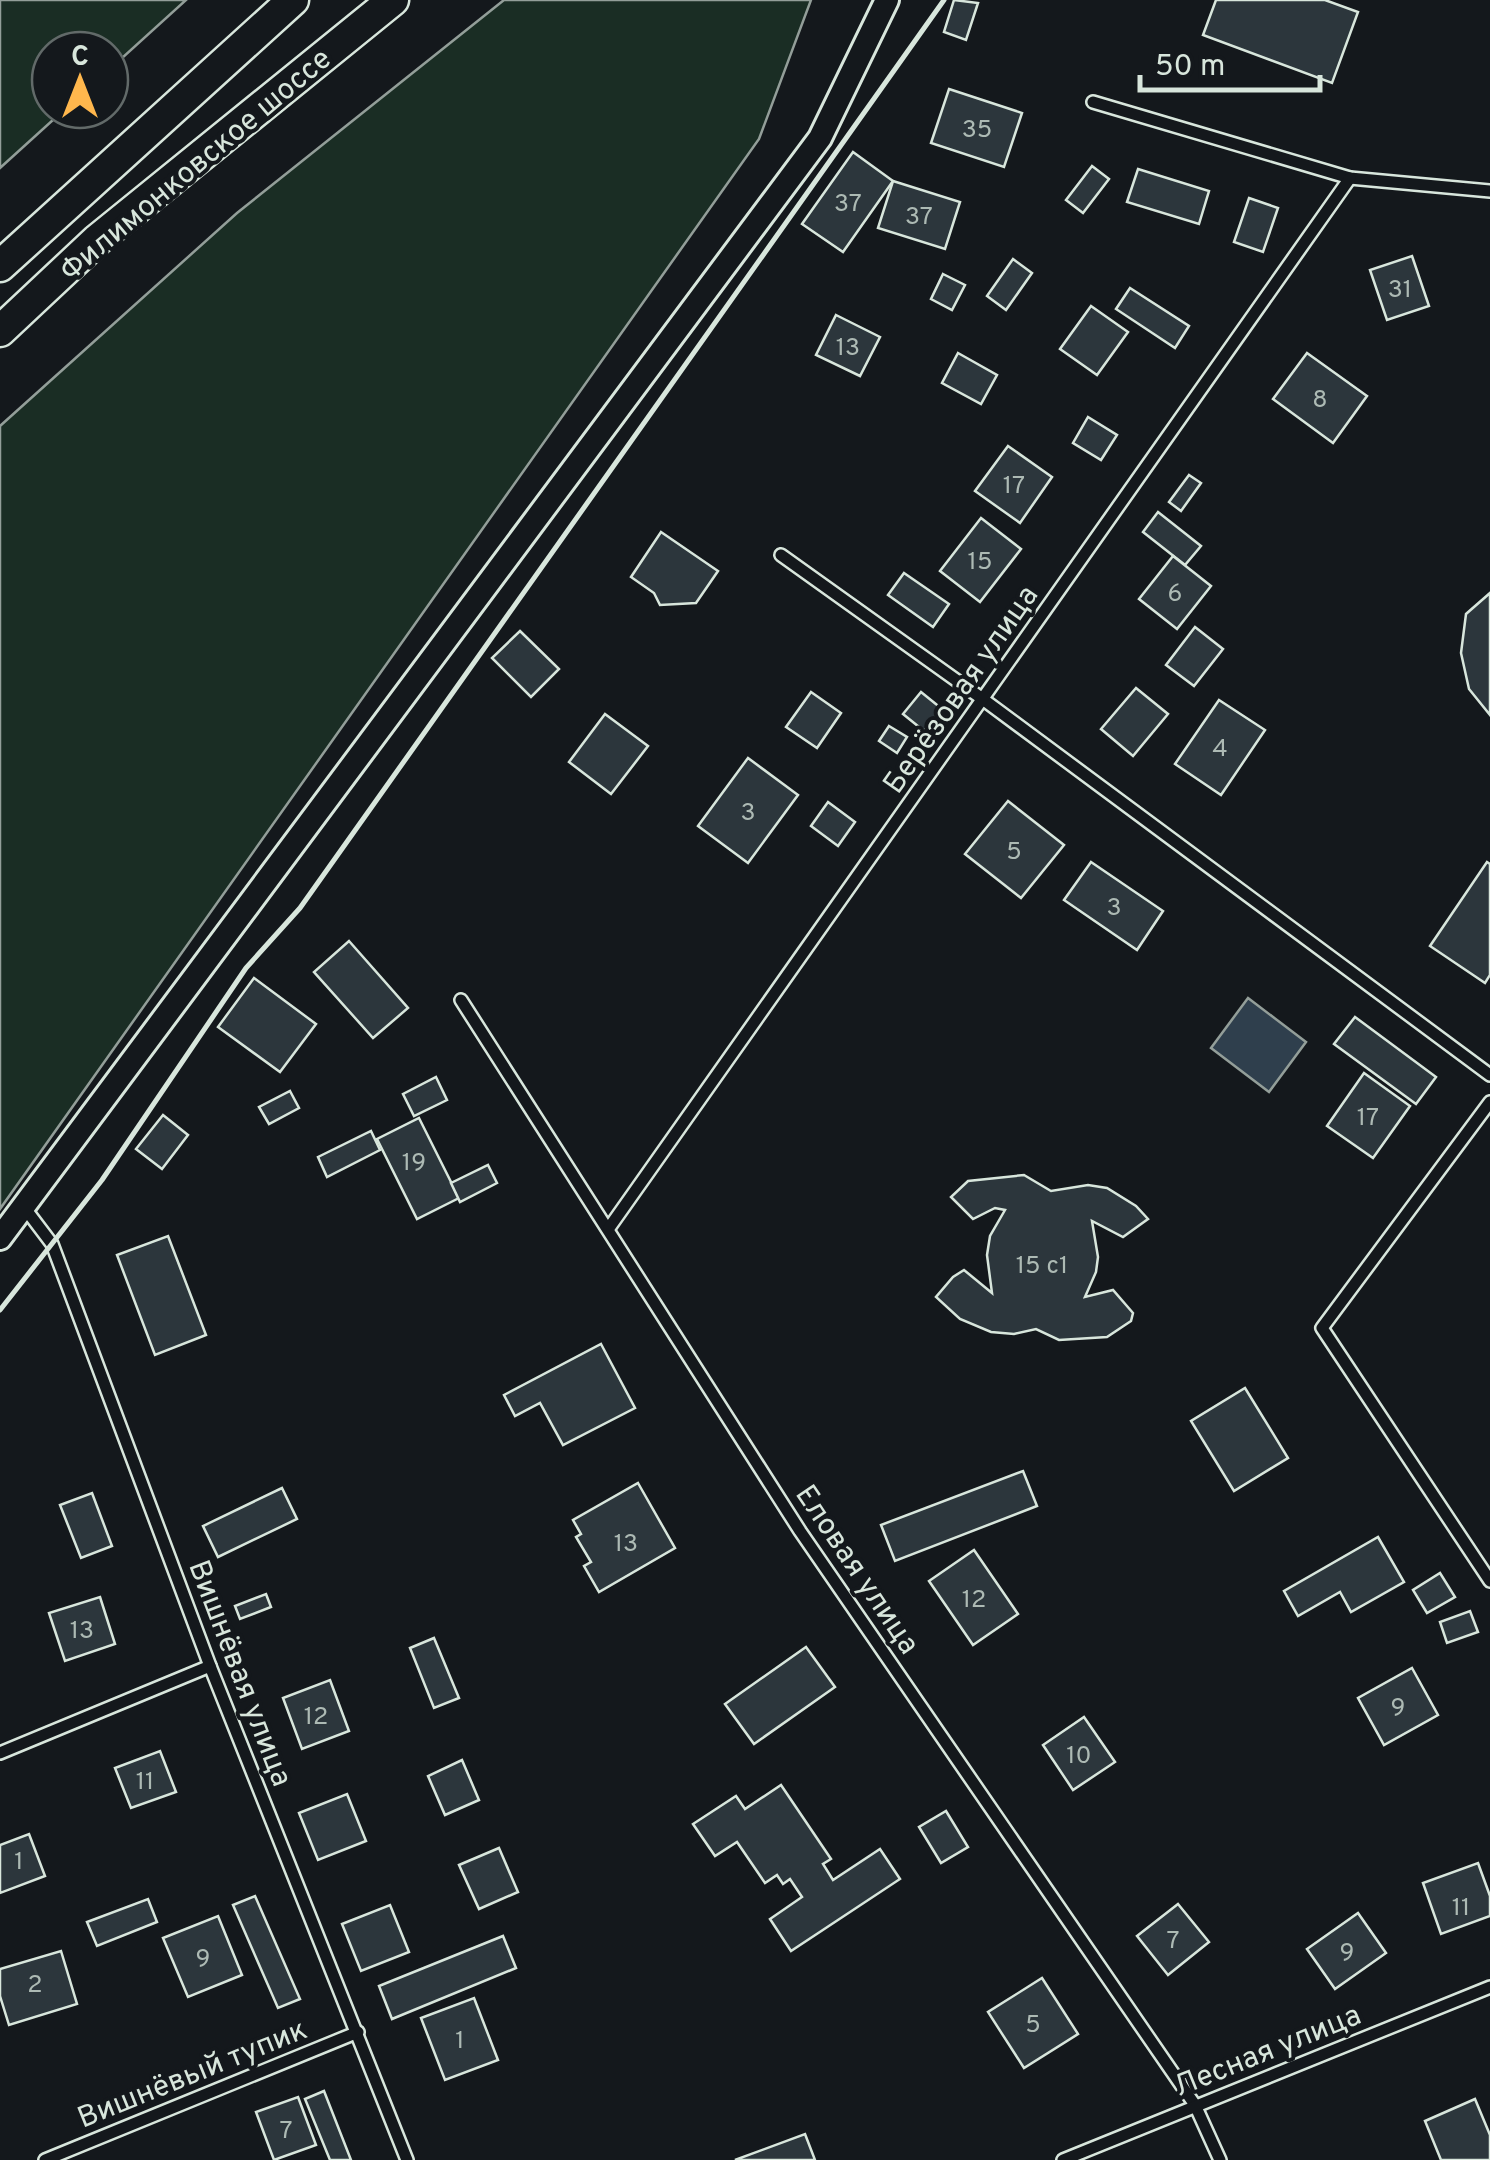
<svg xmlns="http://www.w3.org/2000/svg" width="1490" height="2160" font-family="Overpass,sans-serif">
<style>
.green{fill:#1a2d24;stroke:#939e99;stroke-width:2.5}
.water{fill:#2f3f4d;stroke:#939e99;stroke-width:2.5}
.building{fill:#2c363c;stroke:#d8e6dc;stroke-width:2.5}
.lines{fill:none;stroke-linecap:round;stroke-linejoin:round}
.lane-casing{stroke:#d8e6dc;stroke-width:16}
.street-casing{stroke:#d8e6dc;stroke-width:28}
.secondary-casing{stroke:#d8e6dc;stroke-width:35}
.lane{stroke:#14181c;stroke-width:11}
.street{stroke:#14181c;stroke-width:22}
.secondary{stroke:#14181c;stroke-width:30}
.wall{stroke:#d8e6dc;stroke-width:5}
.labels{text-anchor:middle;stroke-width:8;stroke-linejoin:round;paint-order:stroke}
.number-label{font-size:25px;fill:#adbab4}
.street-label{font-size:30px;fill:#d8e6dc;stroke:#14181c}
</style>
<rect width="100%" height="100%" fill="#14181c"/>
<g class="green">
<polygon points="0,0 186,0 110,69 110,50 50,50 50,110 64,110 0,168"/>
<polygon points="504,0 811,0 759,139 0,1209 0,426 237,213"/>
</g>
<polygon class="water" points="1248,998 1306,1042 1269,1092 1211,1048"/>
<g class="building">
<polygon points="954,0 978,3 966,40 944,32"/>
<polygon points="1216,0 1325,0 1358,12 1332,83 1203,35"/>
<polygon points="949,89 1022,113 1004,167 931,143"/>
<polygon points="853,152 893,181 843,252 802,224"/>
<polygon points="1092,166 1109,179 1083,213 1066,200"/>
<polygon points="1138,169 1209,191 1199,224 1127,202"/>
<polygon points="893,181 960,202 945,249 878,228"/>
<polygon points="1249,198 1278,208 1263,252 1234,242"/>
<polygon points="1412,256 1429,306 1387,320 1370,270"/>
<polygon points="1013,259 1032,273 1006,310 987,296"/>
<polygon points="943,274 965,285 952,310 931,299"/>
<polygon points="1130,288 1189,326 1175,348 1116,309"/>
<polygon points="1091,306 1128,332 1097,375 1060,349"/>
<polygon points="836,315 880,337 860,376 816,355"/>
<polygon points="958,353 997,375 981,404 942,383"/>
<polygon points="1307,353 1367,396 1333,443 1273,399"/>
<polygon points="1088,417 1117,435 1101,460 1073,443"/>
<polygon points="1008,446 1052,477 1020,523 975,491"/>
<polygon points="1189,475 1201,483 1181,511 1169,502"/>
<polygon points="1158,512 1201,546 1185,565 1143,532"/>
<polygon points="981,518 1021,549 980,602 940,571"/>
<polygon points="661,532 718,571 696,603 660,605 654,593 631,577"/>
<polygon points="1173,556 1211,586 1177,629 1139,599"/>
<polygon points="904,573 949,604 933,627 888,595"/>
<polygon points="1490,593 1490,715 1469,689 1461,653 1466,614"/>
<polygon points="1195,627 1223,649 1194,686 1166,665"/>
<polygon points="520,631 559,669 531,697 492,658"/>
<polygon points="1136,688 1168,714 1133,756 1101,729"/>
<polygon points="811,692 841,713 817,748 786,727"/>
<polygon points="921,692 942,709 924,731 903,714"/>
<polygon points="1219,700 1265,730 1221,795 1175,764"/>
<polygon points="605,714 648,746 611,794 569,762"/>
<polygon points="889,726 907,737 897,753 879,741"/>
<polygon points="748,758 798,795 748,863 698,826"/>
<polygon points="1008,801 1064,845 1021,898 965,854"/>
<polygon points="828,802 855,822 838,846 811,826"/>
<polygon points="1091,862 1163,911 1137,950 1064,900"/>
<polygon points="1487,862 1490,864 1490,975 1485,983 1430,946"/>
<polygon points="349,941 408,1008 373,1038 314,972"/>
<polygon points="254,978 316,1024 280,1072 218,1027"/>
<polygon points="1355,1017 1436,1077 1416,1104 1334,1044"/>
<polygon points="1364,1073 1410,1106 1373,1158 1327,1126"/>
<polygon points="436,1077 447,1100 414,1116 403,1094"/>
<polygon points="290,1091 299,1108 269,1124 259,1107"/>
<polygon points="163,1115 188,1135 162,1169 136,1149"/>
<polygon points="419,1118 459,1198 417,1219 377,1139"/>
<polygon points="371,1131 380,1150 327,1177 318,1157"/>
<polygon points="488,1165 497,1183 460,1202 451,1183"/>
<polygon points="1024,1175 1051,1191 1088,1185 1107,1188 1136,1206 1148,1219 1123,1237 1092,1221 1098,1257 1096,1272 1085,1297 1113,1290 1133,1313 1131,1321 1107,1337 1059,1340 1036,1329 1014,1334 991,1332 960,1319 936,1297 953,1277 964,1270 992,1293 987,1255 990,1236 1005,1210 995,1208 973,1219 951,1197 968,1181"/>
<polygon points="168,1236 206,1335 155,1355 117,1255"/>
<polygon points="601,1344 635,1408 563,1445 540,1403 515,1416 504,1395"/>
<polygon points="1245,1388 1288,1458 1234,1491 1191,1421"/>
<polygon points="1023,1471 1037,1506 895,1561 881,1525"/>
<polygon points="638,1483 675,1548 599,1592 584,1566 591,1562 576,1537 581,1534 573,1520"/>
<polygon points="282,1488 297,1519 218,1557 203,1526"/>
<polygon points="92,1493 112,1546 81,1558 60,1505"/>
<polygon points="1378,1537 1404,1582 1351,1612 1340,1592 1298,1616 1284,1591"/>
<polygon points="974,1550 1018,1614 973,1645 929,1581"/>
<polygon points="1440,1573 1455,1597 1427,1613 1413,1590"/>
<polygon points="266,1594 271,1607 240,1619 235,1606"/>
<polygon points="100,1597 115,1644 65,1661 49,1613"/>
<polygon points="1470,1611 1478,1632 1447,1643 1440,1622"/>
<polygon points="434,1638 459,1698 434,1708 410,1648"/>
<polygon points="806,1647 835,1687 754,1744 725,1704"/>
<polygon points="1412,1668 1438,1715 1384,1745 1358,1698"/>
<polygon points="330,1680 349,1731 302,1749 283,1698"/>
<polygon points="1084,1717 1115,1762 1073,1790 1043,1745"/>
<polygon points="160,1751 176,1792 131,1808 115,1768"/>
<polygon points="462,1760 479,1800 445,1815 428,1776"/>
<polygon points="781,1785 831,1859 823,1864 833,1880 880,1849 900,1879 791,1951 770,1919 802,1897 790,1879 783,1884 777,1875 765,1883 737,1842 715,1856 693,1824 736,1796 745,1809"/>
<polygon points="347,1794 366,1841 318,1860 299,1813"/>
<polygon points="946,1811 968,1847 941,1863 919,1827"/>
<polygon points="29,1834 45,1876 0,1893 0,1845"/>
<polygon points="499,1848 518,1892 479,1909 459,1865"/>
<polygon points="1478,1863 1490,1896 1490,1916 1441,1934 1423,1883"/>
<polygon points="255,1896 300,1999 278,2008 233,1905"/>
<polygon points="148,1899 157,1922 97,1946 87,1922"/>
<polygon points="1178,1904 1209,1942 1168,1975 1137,1936"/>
<polygon points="390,1905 409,1952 361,1971 342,1924"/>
<polygon points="1358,1913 1386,1953 1335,1989 1307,1949"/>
<polygon points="218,1916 242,1975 188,1997 163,1938"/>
<polygon points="503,1936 516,1968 392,2019 379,1986"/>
<polygon points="61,1951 77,2004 9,2025 0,1996 0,1969"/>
<polygon points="1042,1978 1078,2034 1024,2068 988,2012"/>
<polygon points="474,1998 498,2060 445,2080 421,2018"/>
<polygon points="324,2091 351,2160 330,2160 305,2099"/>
<polygon points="298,2097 316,2145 274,2160 256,2112"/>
<polygon points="1475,2099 1490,2135 1490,2160 1441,2160 1425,2121"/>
<polygon points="805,2134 815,2160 735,2160"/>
</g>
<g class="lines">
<defs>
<g id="lane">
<polyline points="1093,102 1350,178 1490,191"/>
<polyline points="781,555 984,700 1490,1075"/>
<polyline points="461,1000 800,1531 1195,2105 1220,2160"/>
<polyline points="1490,1102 1322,1328 1490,1581"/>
<polyline points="24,1207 52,1244 210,1666 407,2160"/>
<polyline points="609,1228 1350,178"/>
<polyline points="0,1753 210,1666"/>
<polyline points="45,2160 358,2032"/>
<polyline points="1063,2160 1490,1987"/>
</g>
<polyline id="street" points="0,1238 820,138 887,0"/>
<g id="secondary">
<polyline points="0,266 293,0"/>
<polyline points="0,331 97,240 393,0"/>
</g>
</defs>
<use href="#lane" class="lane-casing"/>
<use href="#street" class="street-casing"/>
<use href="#secondary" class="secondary-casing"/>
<use href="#lane" class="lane"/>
<use href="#street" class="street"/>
<use href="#secondary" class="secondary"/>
<polyline class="wall" points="0,1310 102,1180 246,968 300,908 944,0"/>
</g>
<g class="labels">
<g class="number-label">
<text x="977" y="137">35</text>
<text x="848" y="211">37</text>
<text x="919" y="224">37</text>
<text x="1400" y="297">31</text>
<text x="848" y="355">13</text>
<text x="1320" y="407">8</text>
<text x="1014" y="493">17</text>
<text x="980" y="569">15</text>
<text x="1175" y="601">6</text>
<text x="1220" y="756">4</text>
<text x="748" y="820">3</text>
<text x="1014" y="859">5</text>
<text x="1114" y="915">3</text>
<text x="1368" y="1125">17</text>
<text x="414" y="1170">19</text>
<text x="1042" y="1273">15 с1</text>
<text x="626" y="1551">13</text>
<text x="974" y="1607">12</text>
<text x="82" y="1638">13</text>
<text x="1398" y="1715">9</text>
<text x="316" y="1724">12</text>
<text x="1079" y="1763">10</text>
<text x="145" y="1789">11</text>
<text x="19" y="1869">1</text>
<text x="1461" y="1915">11</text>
<text x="1173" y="1948">7</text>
<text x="1347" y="1960">9</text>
<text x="203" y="1966">9</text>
<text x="35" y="1992">2</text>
<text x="1033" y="2032">5</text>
<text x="460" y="2048">1</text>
<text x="286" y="2138">7</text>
</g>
<g class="street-label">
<text transform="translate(195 164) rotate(-40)" y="10">Филимонковское шоссе</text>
<text transform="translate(960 689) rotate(-55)" y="10">Берёзовая улица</text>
<text transform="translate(858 1569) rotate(56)" y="10">Еловая улица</text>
<text transform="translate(241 1673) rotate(69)" y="10">Вишнёвая улица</text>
<text transform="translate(1267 2050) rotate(-22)" y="10">Лесная улица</text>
<text transform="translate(192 2073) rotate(-22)" y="10">Вишнёвый тупик</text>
</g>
</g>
<g transform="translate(80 80)"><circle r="48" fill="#14181c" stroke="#626a69" stroke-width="2.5"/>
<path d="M0-8L18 38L0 25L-18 38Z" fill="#ffb74d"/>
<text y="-15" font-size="28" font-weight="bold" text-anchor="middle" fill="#d8e6dc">С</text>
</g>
<path d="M1140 75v15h180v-15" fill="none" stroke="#d8e6dc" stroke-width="5"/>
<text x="1155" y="75" font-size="30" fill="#d8e6dc" stroke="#14181c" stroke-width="8" paint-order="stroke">50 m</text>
</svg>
